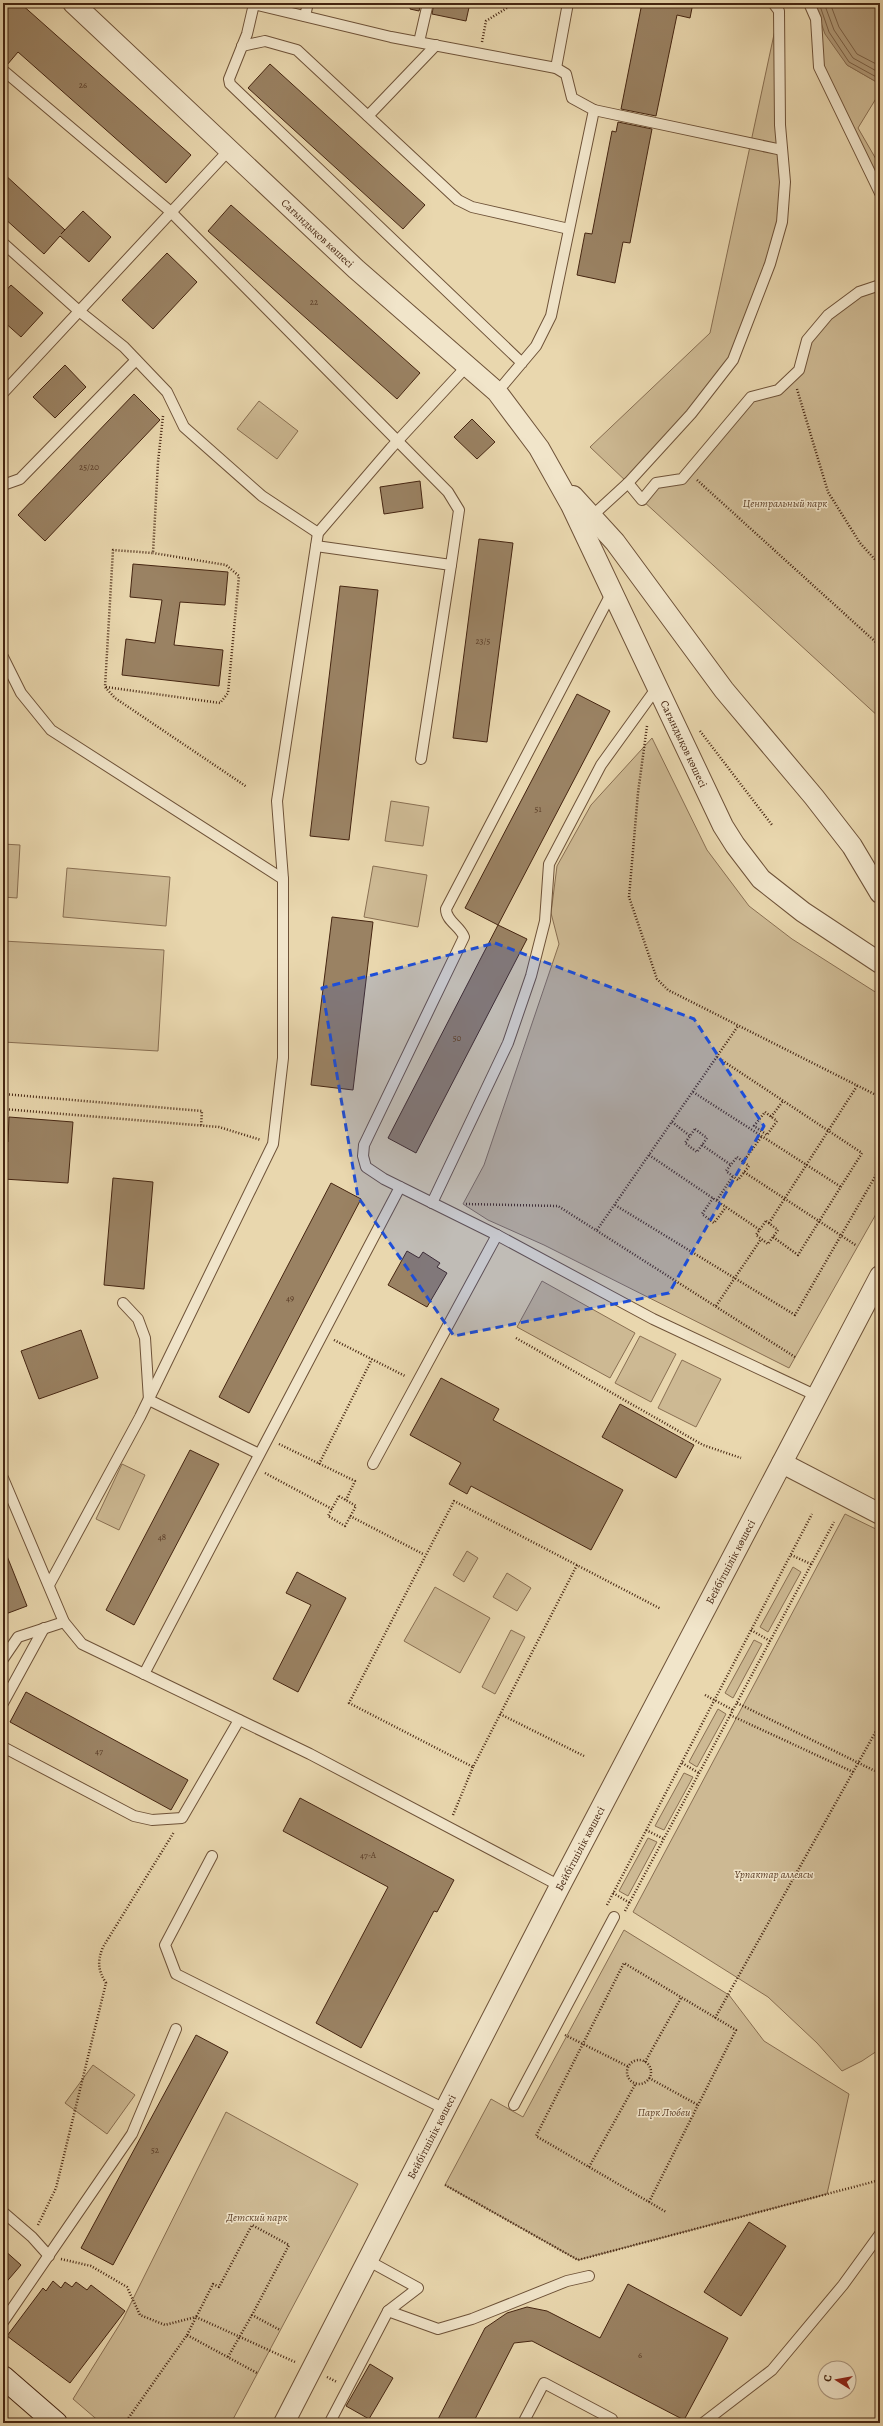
<svg xmlns="http://www.w3.org/2000/svg" width="883" height="2426" font-family="Alegreya,serif">
<style>
.green{fill:#cdb993;stroke:#896f52}
.water{fill:#b19a79;stroke:#866b4f}
.lines{fill:none;stroke-linecap:round;stroke-linejoin:round}
.shore{stroke:#7b6045;stroke-width:1}
.building{fill:#9a8263;stroke:#452511}
.lane-casing{stroke:#6e5238;stroke-width:12}
.street-casing{stroke:#6e5238;stroke-width:22}
.secondary-casing{stroke:#452511;stroke-width:24}
.path{stroke:#452511;stroke-width:2.5;stroke-dasharray:1 2;stroke-linecap:butt}
.lane{stroke:#f1e5ca;stroke-width:10}
.street{stroke:#f1e5ca;stroke-width:20}
.secondary{stroke:#f1e5ca;stroke-width:22}
.marked{fill:#1d4ed8;fill-opacity:0.2;stroke:#1d4ed8;stroke-width:3;stroke-dasharray:8 5;stroke-linejoin:round}
.labels{text-anchor:middle;stroke-width:3;stroke-linejoin:round;paint-order:stroke}
.number-label{font-size:9px;fill:#5a3c26}
.street-label{font-size:11px;fill:#452511;stroke:#f1e5ca}
.park-label{font-size:11px;font-style:italic;fill:#60432b;stroke:#f1e5ca}
</style>
<rect width="100%" height="100%" fill="#e9d7ae"/>
<filter id="stains"><feTurbulence type="fractalNoise" baseFrequency=".005" numOctaves="4"/><feColorMatrix values="0 0 0 0 .2 0 0 0 0 .09 0 0 0 0 .02 0 0 0 .5 -.17"/></filter>
<radialGradient id="worn" r=".72"><stop offset=".6" stop-color="#630" stop-opacity="0"/><stop offset="1" stop-color="#630" stop-opacity=".3"/></radialGradient>
<g class="green">
<polygon points="814,3 847,65 880,84 880,92 858,128 880,166 880,193 819,67"/>
<polygon points="779,11 782,222 733,360 628,483 590,447 710,333"/>
<polygon points="880,285 880,718 642,500 656,483 682,479 751,397 778,390 793,376 807,340 828,315"/>
<polygon points="259,401 298,431 277,459 237,429"/>
<polygon points="652,738 707,850 749,906 792,939 880,995 880,1207 789,1368 544,1245 488,1220 463,1204 484,1165 559,944 551,913 557,866 591,805"/>
<polygon points="391,801 429,807 423,846 385,841"/>
<polygon points="3,844 20,845 17,898 3,897"/>
<polygon points="373,866 427,875 418,927 364,917"/>
<polygon points="67,868 170,877 166,926 63,917"/>
<polygon points="3,941 164,950 158,1051 3,1042"/>
<polygon points="542,1281 635,1333 610,1378 517,1327"/>
<polygon points="640,1336 676,1354 651,1402 615,1383"/>
<polygon points="682,1360 721,1379 696,1427 658,1408"/>
<polygon points="122,1464 145,1475 119,1530 96,1519"/>
<polygon points="845,1514 880,1531 880,2049 862,2061 842,2071 817,2043 768,1997 633,1912"/>
<polygon points="467,1551 478,1558 464,1582 453,1575"/>
<polygon points="793,1567 801,1572 768,1632 760,1627"/>
<polygon points="507,1573 531,1588 517,1611 493,1597"/>
<polygon points="435,1587 490,1618 460,1673 404,1641"/>
<polygon points="511,1630 525,1637 495,1694 482,1687"/>
<polygon points="754,1640 762,1644 733,1698 725,1693"/>
<polygon points="718,1709 726,1714 697,1767 689,1762"/>
<polygon points="684,1773 693,1777 664,1830 655,1826"/>
<polygon points="648,1838 657,1842 628,1896 619,1891"/>
<polygon points="624,1930 729,1995 764,2041 849,2094 827,2194 578,2260 445,2185 491,2099 523,2117"/>
<polygon points="93,2065 135,2095 107,2134 65,2103"/>
<polygon points="226,2112 358,2184 231,2423 101,2423 73,2399 123,2319"/>
</g>
<polygon class="water" points="814,3 880,3 880,84 847,65 825,34"/>
<g class="lines">
<g class="shore">
<polyline points="819,3 829,32 849,62 880,79"/>
<polyline points="824,3 834,30 853,58 880,73"/>
<polyline points="830,3 839,27 857,54 880,66"/>
</g>
</g>
<g class="building">
<polygon points="3,3 20,3 191,155 166,183 18,52 7,65 3,65"/>
<polygon points="411,3 421,3 419,11 410,9"/>
<polygon points="434,3 470,3 466,21 432,14"/>
<polygon points="642,3 693,3 690,18 677,15 656,116 621,109"/>
<polygon points="270,64 425,205 403,229 248,88"/>
<polygon points="618,122 652,129 630,243 623,242 615,283 577,275 585,233 592,234 612,131 616,132"/>
<polygon points="3,173 65,230 61,234 83,211 111,237 89,262 60,236 44,254 3,217"/>
<polygon points="231,205 420,373 397,399 208,231"/>
<polygon points="167,253 197,282 153,329 122,300"/>
<polygon points="11,285 43,313 21,337 3,321 3,294"/>
<polygon points="65,365 86,387 55,418 33,397"/>
<polygon points="134,394 160,420 45,541 18,515"/>
<polygon points="472,419 495,442 477,459 454,437"/>
<polygon points="420,481 423,508 384,514 380,487"/>
<polygon points="479,539 513,543 487,742 453,738"/>
<polygon points="133,564 228,572 225,605 180,602 174,645 223,650 219,686 122,675 126,639 155,643 162,600 130,597"/>
<polygon points="340,586 378,590 349,840 310,836"/>
<polygon points="577,694 610,711 498,925 465,908"/>
<polygon points="332,917 373,922 353,1090 311,1085"/>
<polygon points="498,925 527,939 416,1153 388,1138"/>
<polygon points="9,1117 73,1122 68,1183 3,1179 3,1141 8,1142"/>
<polygon points="113,1178 153,1182 144,1289 104,1285"/>
<polygon points="331,1183 361,1199 249,1413 219,1397"/>
<polygon points="407,1251 419,1258 423,1252 440,1263 437,1267 447,1273 427,1307 388,1285"/>
<polygon points="81,1330 98,1378 39,1399 21,1351"/>
<polygon points="441,1378 499,1409 493,1420 623,1490 591,1550 471,1486 467,1494 449,1484 461,1463 410,1435"/>
<polygon points="620,1404 694,1445 676,1478 602,1437"/>
<polygon points="190,1450 219,1464 134,1625 106,1610"/>
<polygon points="3,1546 27,1606 3,1615"/>
<polygon points="297,1572 346,1598 298,1692 273,1679 311,1605 286,1593"/>
<polygon points="26,1692 188,1780 171,1810 10,1722"/>
<polygon points="300,1798 454,1880 437,1912 434,1911 361,2048 316,2023 388,1887 283,1831"/>
<polygon points="196,2035 228,2052 113,2265 81,2248"/>
<polygon points="749,2222 786,2246 741,2316 704,2292"/>
<polygon points="3,2249 21,2265 3,2286"/>
<polygon points="53,2281 61,2288 65,2282 72,2287 76,2282 87,2290 91,2285 125,2311 70,2383 7,2336 43,2288 46,2291"/>
<polygon points="628,2284 728,2338 684,2420 532,2341 514,2343 473,2423 436,2423 485,2328 507,2313 527,2307 547,2311 600,2338"/>
<polygon points="370,2364 393,2378 369,2419 346,2406"/>
</g>
<g class="lines">
<defs>
<g id="lane">
<polyline points="809,3 816,19 819,67 880,193"/>
<polyline points="305,16 308,3"/>
<polyline points="419,42 428,3"/>
<polyline points="242,46 265,41 297,50 458,200 472,207 569,229"/>
<polyline points="556,68 568,3"/>
<polyline points="4,71 171,212 448,492 459,510 451,565"/>
<polyline points="594,110 782,150"/>
<polyline points="368,116 436,45"/>
<polyline points="3,243 79,311 124,347 167,392 184,427 262,496 318,533"/>
<polyline points="504,384 536,346 551,316 594,110 572,98 566,74 556,68 391,37 254,4 247,34 229,79 230,84 522,363"/>
<polyline points="3,393 229,150"/>
<polyline points="628,483 642,500 656,483 682,479 751,397 778,390 799,370 807,340 828,315 859,292 880,285"/>
<polyline points="3,485 20,479 136,360"/>
<polyline points="592,516 628,483 691,414 733,360 770,264 782,222 785,182 780,125 779,11 773,3"/>
<polyline points="316,546 451,565 421,759"/>
<path d="M 612,592 L 446,909 C 446,921 460,926 464,937 L 364,1145 L 363,1156 L 366,1167 L 384,1179 L 497,1235 L 653,1319 L 817,1396"/>
<polyline points="3,657 21,693 51,730 283,879"/>
<polyline points="432,1203 508,1043 531,976 545,921 549,864 601,765 658,686"/>
<polyline points="123,1303 138,1319 145,1338 149,1400 259,1454"/>
<polyline points="373,1464 497,1235"/>
<polyline points="3,1478 64,1622 82,1644 310,1754 560,1886"/>
<polyline points="49,1585 140,1417 273,1144 283,1058 283,879 277,801 318,533 391,448 467,366"/>
<polyline points="3,1659 18,1637 64,1622"/>
<polyline points="144,1674 400,1187"/>
<polyline points="3,1703 44,1628"/>
<polyline points="3,1747 134,1816 152,1820 182,1818 239,1720"/>
<polyline points="212,1856 165,1945 176,1974 445,2109"/>
<polyline points="514,2105 614,1917"/>
<polyline points="3,2212 32,2237 49,2256"/>
<polyline points="388,2311 438,2329 472,2319 567,2281 589,2276"/>
<polyline points="3,2322 132,2134 176,2029"/>
<polyline points="332,2423 330,2422 388,2311 418,2288 367,2260"/>
<polyline points="523,2423 544,2383 612,2419"/>
<polyline points="703,2423 772,2370 843,2285 880,2234"/>
</g>
<g id="street">
<path id="s1" d="M 73,3 L 356,269 L 497,392 L 539,448 L 571,505 L 723,826 L 735,845 L 761,879 L 803,912 L 880,963"/>
<polyline points="573,496 615,542 724,690 814,797 852,846 880,893"/>
<polyline points="782,1463 880,1514"/>
<path id="s2" d="M 284,2423 L 560,1886 L 880,1276"/>
</g>
<polyline id="secondary" points="3,2377 56,2423"/>
</defs>
<use href="#lane" class="lane-casing"/>
<use href="#street" class="street-casing"/>
<use href="#secondary" class="secondary-casing"/>
<g class="path">
<polyline points="482,42 486,21 515,3"/>
<polyline points="797,389 828,492 860,543 880,565"/>
<polyline points="163,416 158,462 153,553 113,550 105,687 115,698 247,787"/>
<polyline points="697,480 880,646"/>
<polyline points="106,687 220,703 228,693 239,576 226,565 153,553"/>
<polyline points="647,726 638,793 629,897 657,979 668,990 880,1097"/>
<polyline points="700,731 772,825"/>
<polyline points="717,1057 862,1153 798,1255 773,1237"/>
<polyline points="693,1092 841,1187"/>
<polyline points="3,1094 202,1111 201,1126"/>
<polyline points="3,1109 219,1127 261,1140"/>
<polygon points="765,1112 777,1121 767,1135 754,1126"/>
<polyline points="771,1117 783,1101"/>
<polyline points="672,1122 690,1136"/>
<polygon points="695,1129 707,1138 697,1152 685,1143"/>
<polyline points="702,1145 731,1165"/>
<polyline points="649,1155 760,1230"/>
<polygon points="737,1157 749,1166 738,1180 726,1171"/>
<polyline points="743,1162 762,1136"/>
<polyline points="744,1172 857,1246"/>
<polyline points="713,1198 702,1214 714,1223 726,1207"/>
<polyline points="717,1200 733,1176"/>
<polyline points="466,1204 558,1206 795,1357"/>
<polyline points="615,1205 795,1315 880,1168"/>
<polygon points="766,1221 778,1230 768,1244 756,1235"/>
<polyline points="769,1223 857,1086"/>
<polyline points="597,1230 738,1026"/>
<polyline points="716,1306 761,1239"/>
<polyline points="516,1338 703,1445 741,1458"/>
<polyline points="334,1340 405,1376"/>
<polyline points="279,1444 355,1481 346,1500"/>
<polyline points="319,1464 372,1359"/>
<polyline points="265,1473 332,1509"/>
<polygon points="339,1496 356,1506 345,1526 328,1516"/>
<polyline points="350,1516 423,1554"/>
<polyline points="791,1555 811,1564"/>
<polyline points="577,1565 473,1767 349,1703 454,1501 661,1609"/>
<polyline points="751,1630 770,1641"/>
<polyline points="705,1695 733,1710"/>
<polyline points="737,1703 875,1771 880,1779"/>
<polyline points="500,1714 584,1756"/>
<polyline points="730,1715 853,1772"/>
<polyline points="682,1763 699,1773"/>
<polyline points="453,1815 473,1767"/>
<polyline points="646,1830 664,1839"/>
<polyline points="613,1893 630,1903"/>
<polyline points="607,1905 812,1514"/>
<polyline points="625,1911 834,1522"/>
<polyline points="715,2018 880,1724"/>
<polyline points="565,2035 629,2067"/>
<circle cx="639" cy="2072" r="12"/>
<polyline points="645,2062 681,1998"/>
<polyline points="649,2078 698,2105"/>
<polyline points="589,2167 636,2083"/>
<polyline points="445,2185 578,2260 880,2180"/>
<polyline points="649,2202 736,2030 624,1963 536,2136 649,2202 666,2212"/>
<path d="M 38,2225 L 56,2188 L 106,1983 C 98,1970 97,1962 103,1947 L 174,1832"/>
<polyline points="61,2259 91,2266 127,2287 140,2315 165,2325 196,2317 295,2362"/>
<polyline points="187,2335 213,2284 219,2287 252,2225 289,2245 252,2315 280,2330"/>
<polyline points="228,2357 252,2315"/>
<polyline points="327,2377 337,2382"/>
<polyline points="125,2423 187,2335 257,2373"/>
</g>
<use href="#lane" class="lane"/>
<use href="#street" class="street"/>
<use href="#secondary" class="secondary"/>
</g>
<path class="marked" d="M 495,943 L 694,1019 L 764,1126 L 669,1293 L 454,1336 L 358,1197 L 322,988 Z"/>
<g class="labels">
<g class="number-label">
<text x="83" y="88">26</text>
<text x="314" y="305">22</text>
<text x="89" y="470">25/20</text>
<text x="483" y="644">23/5</text>
<text x="538" y="812">51</text>
<text x="457" y="1041">50</text>
<text x="290" y="1301">49</text>
<text x="162" y="1540">48</text>
<text x="99" y="1754">47</text>
<text x="368" y="1858">47-А</text>
<text x="155" y="2153">52</text>
<text x="640" y="2358">6</text>
</g>
<g class="street-label">
<text dy="4" stroke="none"><textPath href="#s1" startOffset="336">Сағындықов көшесі</textPath></text>
<text dy="4" stroke="none"><textPath href="#s1" startOffset="975">Сағындықов көшесі</textPath></text>
<text dy="4" stroke="none"><textPath href="#s2" startOffset="970">Бейбітшілік көшесі</textPath></text>
<text dy="4" stroke="none"><textPath href="#s2" startOffset="646">Бейбітшілік көшесі</textPath></text>
<text dy="4" stroke="none"><textPath href="#s2" startOffset="322">Бейбітшілік көшесі</textPath></text>
</g>
<g class="park-label">
<text x="785" y="507">Центральный парк</text>
<text x="774" y="1878">Ұрпактар аллеясы</text>
<text x="664" y="2116">Парк Любви</text>
<text x="257" y="2221">Детский парк</text>
</g>
</g>
<rect width="883" height="2426" fill="none" stroke="#e9d7ae" stroke-width="16"/>
<rect x="4" y="4" width="875" height="2418" fill="none" stroke="#452511" stroke-width="2"/>
<rect x="8" y="8" width="867" height="2410" fill="none" stroke="#452511"/>
<g transform="translate(837 2380) rotate(281)"><circle r="19" fill="#f1e5ca" stroke="#ac9880"/>
<path d="M0-3L7 15L0 10L-7 15Z" fill="#8f2418"/>
<text y="-6" font-size="11" font-weight="bold" text-anchor="middle" fill="#452511">С</text>
</g>
<rect width="100%" height="100%" filter="url(#stains)"/>
<rect width="100%" height="100%" fill="url(#worn)"/>
</svg>
